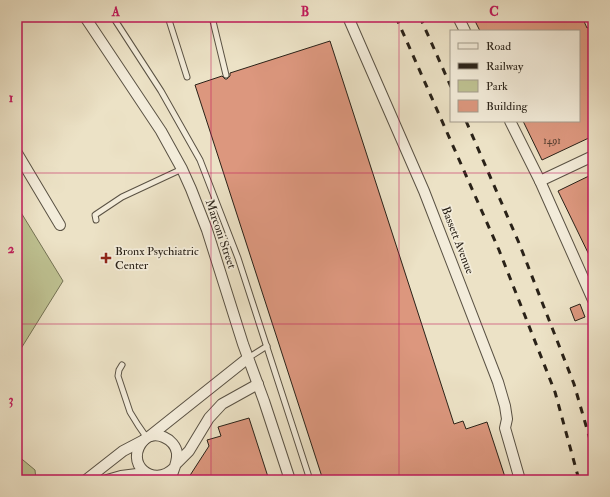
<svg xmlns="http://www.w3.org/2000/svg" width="610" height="497" font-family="'IM FELL Double Pica',serif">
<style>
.green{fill:#bec191;stroke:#747254}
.building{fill:#dc977e;stroke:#2a2218}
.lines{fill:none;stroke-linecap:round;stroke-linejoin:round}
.service-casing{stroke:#5a5244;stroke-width:7}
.minor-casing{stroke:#5a5244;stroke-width:12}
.service{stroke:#f3ecda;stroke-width:5}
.minor{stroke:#f3ecda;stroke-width:10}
.rail{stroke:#2a2218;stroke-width:3;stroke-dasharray:7 7;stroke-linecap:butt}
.grid{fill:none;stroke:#c2185b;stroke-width:1;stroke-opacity:0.55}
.poi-dot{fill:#8f2418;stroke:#f3ecda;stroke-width:1.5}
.labels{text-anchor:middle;stroke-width:3.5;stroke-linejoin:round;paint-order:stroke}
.number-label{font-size:10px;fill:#563f32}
.street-label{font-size:12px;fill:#2a2218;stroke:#f3ecda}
.poi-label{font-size:12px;fill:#2a2218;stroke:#f3ecda;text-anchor:start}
.neatline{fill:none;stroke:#c2185b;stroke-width:1.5}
.grid-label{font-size:13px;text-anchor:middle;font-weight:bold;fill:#c2185b}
</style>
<rect width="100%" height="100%" fill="#ece2c6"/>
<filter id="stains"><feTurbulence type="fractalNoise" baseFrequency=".005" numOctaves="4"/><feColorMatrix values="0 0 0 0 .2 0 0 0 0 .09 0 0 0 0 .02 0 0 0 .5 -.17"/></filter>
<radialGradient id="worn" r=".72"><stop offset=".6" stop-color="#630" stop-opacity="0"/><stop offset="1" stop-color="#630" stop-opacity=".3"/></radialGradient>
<g class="green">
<polygon points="17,206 63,281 17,355"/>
<polygon points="17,455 35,470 36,480 17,480"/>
</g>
<g class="building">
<polygon points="473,17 582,17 587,28 593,25 593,136 542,160 523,121 579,121 579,31 480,31"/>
<polygon points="330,41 454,424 463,421 466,429 487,422 506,480 323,480 195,85 222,76 225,79 227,79 230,76 230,73"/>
<polygon points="593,174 593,263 558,191"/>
<polygon points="580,304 585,317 575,321 570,308"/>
<polygon points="249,418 269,480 187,480 209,446 207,440 221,436 218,427"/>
</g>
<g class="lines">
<defs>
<g id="service">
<polyline points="113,17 161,91 200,160 238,258 310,480"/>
<polyline points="168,17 187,77"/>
<polyline points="212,17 226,75"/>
<polyline points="96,220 95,215 122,197 182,169"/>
<polyline points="248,358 267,346"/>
<polyline points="122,365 119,370 118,376 130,412 138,425 147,438"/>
</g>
<g id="minor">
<polyline points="85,17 161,131 182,169 191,189 207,230 243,344 264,401 290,480"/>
<polyline points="348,17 424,191 498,382 505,406 507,419 505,428 520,480"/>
<polyline points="458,17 465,31"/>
<polyline points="510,121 540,181 593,300"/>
<polyline points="17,153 60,225"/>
<polyline points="540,181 593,156"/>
<polyline points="150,436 248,358"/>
<polyline points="177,463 189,451 209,418 222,404 258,384"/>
<polyline points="86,480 123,451 144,440"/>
<polyline points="107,480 121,476 145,473"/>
<path d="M 170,480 C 173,471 178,462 177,453 C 175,439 155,429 144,440 C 123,463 153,489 174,468"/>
</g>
</defs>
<use href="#service" class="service-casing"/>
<use href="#minor" class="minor-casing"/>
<use href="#service" class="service"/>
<use href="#minor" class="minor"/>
<g class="rail">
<polyline points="396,17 499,250 555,392 579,480"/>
<polyline points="420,17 451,87"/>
<polyline points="466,121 519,243 574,384 593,450"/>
</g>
</g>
<path class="grid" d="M 211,17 L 211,480M 399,17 L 399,480M 17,173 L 593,173M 17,324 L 593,324"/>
<path class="poi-dot" d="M104 252h4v4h4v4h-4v4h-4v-4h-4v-4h4z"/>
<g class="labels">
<g class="number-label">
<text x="552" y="144">1491</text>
</g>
<g class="street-label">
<text transform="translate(221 234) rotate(71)" y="4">Marconi Street</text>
<text transform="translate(458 240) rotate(69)" y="4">Bassett Avenue</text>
</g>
<g class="poi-label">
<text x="115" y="255">Bronx Psychiatric<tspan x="115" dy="14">Center</tspan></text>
</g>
</g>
<rect width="610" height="497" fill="none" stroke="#ece2c6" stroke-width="44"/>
<rect x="450" y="30" width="130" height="92" fill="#f3ecda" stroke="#a39b8c"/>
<rect x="458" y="43" width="20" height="6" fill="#f3ecda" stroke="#a39b8c"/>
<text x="486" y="50" font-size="12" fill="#2a2218">Road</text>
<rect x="458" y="63" width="20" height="6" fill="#2a2218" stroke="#a39b8c"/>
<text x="486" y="70" font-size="12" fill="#2a2218">Railway</text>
<rect x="458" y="80" width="20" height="12" fill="#bec191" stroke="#a39b8c"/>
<text x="486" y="90" font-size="12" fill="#2a2218">Park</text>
<rect x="458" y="100" width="20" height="12" fill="#dc977e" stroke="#a39b8c"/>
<text x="486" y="110" font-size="12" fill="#2a2218">Building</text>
<rect x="22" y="22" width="566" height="453" class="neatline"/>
<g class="grid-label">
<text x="116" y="16">A</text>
<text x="305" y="16">B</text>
<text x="494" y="16">C</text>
<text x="11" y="102">1</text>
<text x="11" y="253">2</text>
<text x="11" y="404">3</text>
</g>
<rect width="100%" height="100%" filter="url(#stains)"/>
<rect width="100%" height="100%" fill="url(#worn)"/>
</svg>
